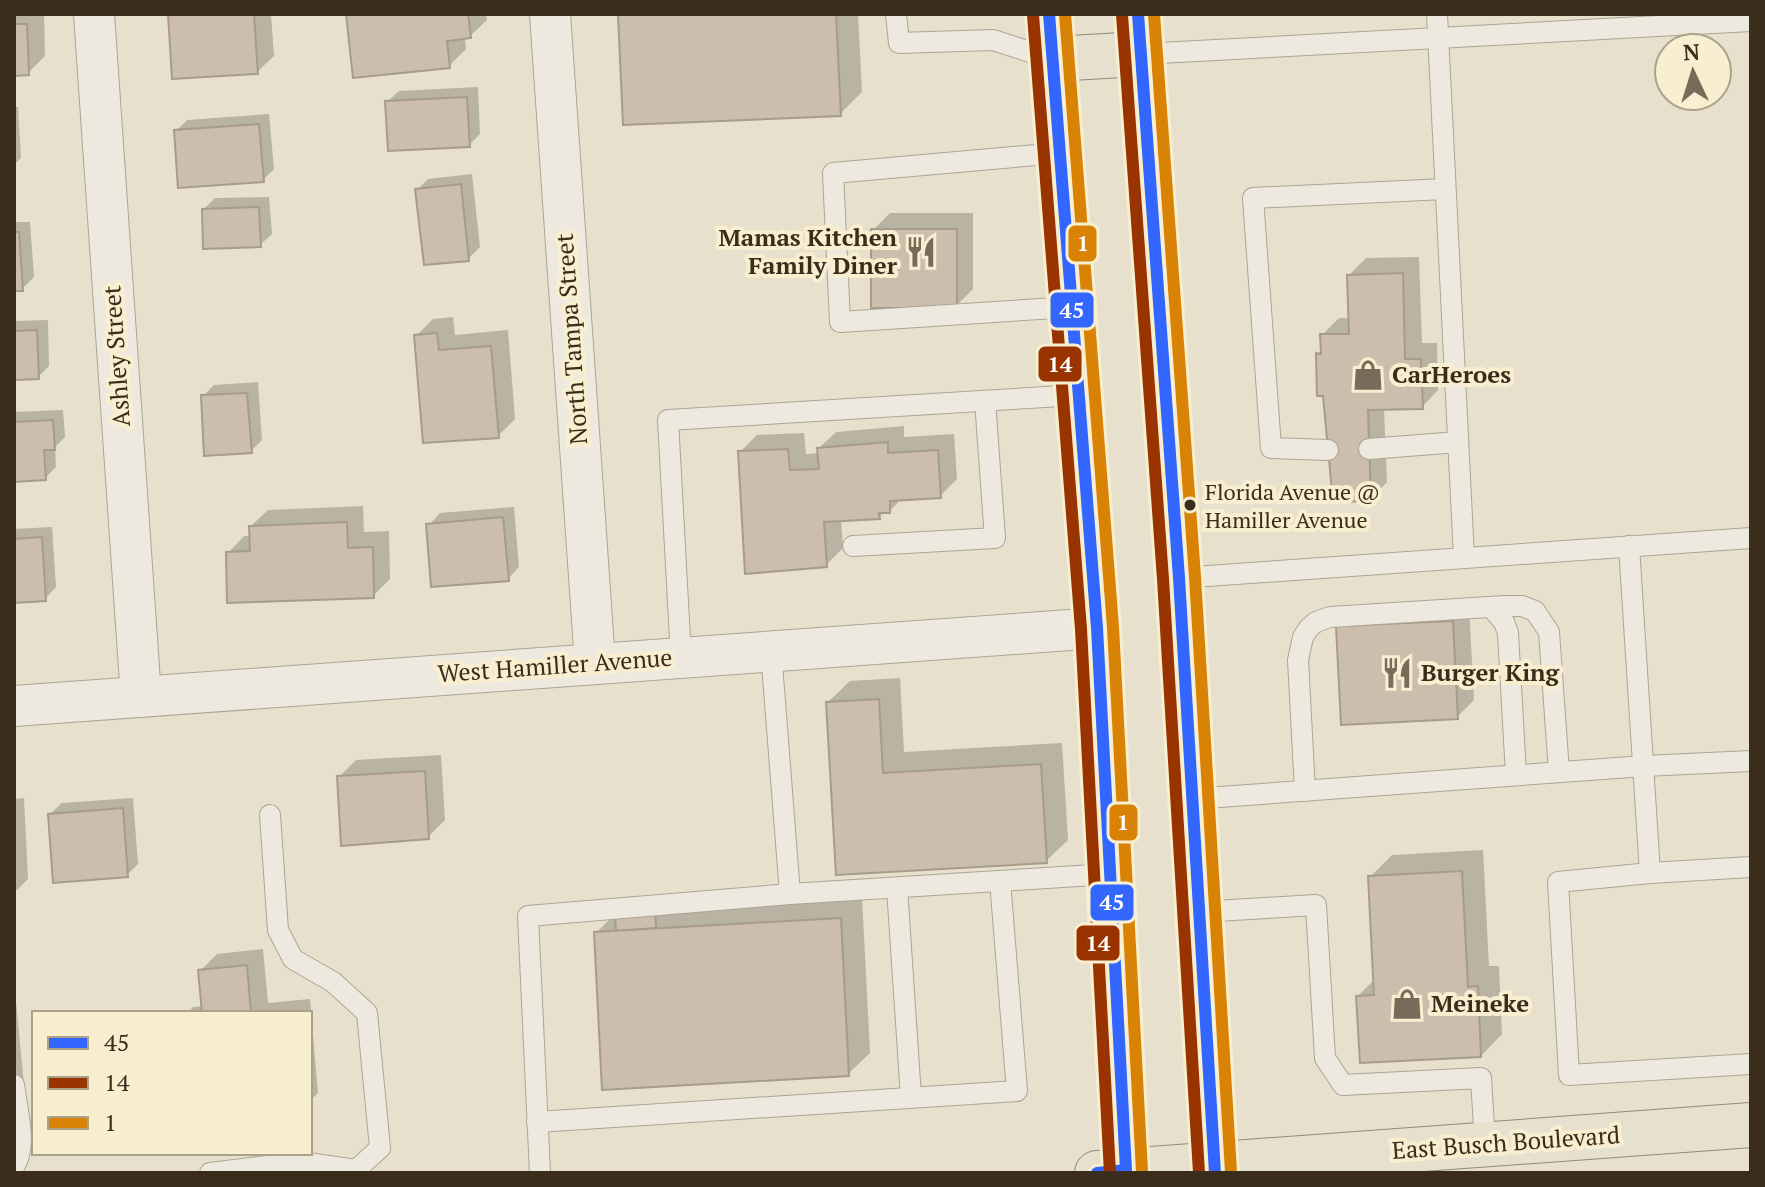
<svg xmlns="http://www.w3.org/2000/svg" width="1765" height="1187" font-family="'PT Serif',serif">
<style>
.shadow{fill:#0003}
.building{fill:#cbbead;stroke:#a79b8b;stroke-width:2}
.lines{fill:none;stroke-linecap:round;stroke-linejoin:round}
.lane-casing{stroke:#aca596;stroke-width:22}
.street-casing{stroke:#aca596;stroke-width:42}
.primary-casing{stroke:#918a7c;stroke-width:46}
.lane{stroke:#eee9de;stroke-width:20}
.street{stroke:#eee9de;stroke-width:40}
.primary{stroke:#e6e0cf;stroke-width:44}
.bus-1-casing{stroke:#f8efd1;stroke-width:18}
.bus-2-casing{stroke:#f8efd1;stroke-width:18}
.bus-3-casing{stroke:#f8efd1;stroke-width:18}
.bus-1{stroke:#36f;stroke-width:12}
.bus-2{stroke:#930;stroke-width:12}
.bus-3{stroke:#d88306;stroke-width:12}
.bus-dot{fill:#3b2d1c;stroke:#f8efd1;stroke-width:3}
.labels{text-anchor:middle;stroke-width:8;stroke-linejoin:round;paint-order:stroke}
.bus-label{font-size:22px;fill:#3b2d1c;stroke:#f8efd1;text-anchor:start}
.poi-label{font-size:24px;font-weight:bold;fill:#3b2d1c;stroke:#f8efd1;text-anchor:start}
.street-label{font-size:24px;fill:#3b2d1c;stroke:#f8efd1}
.line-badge{stroke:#f8efd1;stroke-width:3}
.badge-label{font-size:22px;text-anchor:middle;font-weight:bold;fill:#fff}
</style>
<rect width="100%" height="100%" fill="#e7e0cc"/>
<g class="shadow">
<polygon points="14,14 44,14 45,56 28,73 14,74"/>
<polygon points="170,14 271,14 274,56 257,72"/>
<polygon points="348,14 486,14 487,20 470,36 465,37 466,49 449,66"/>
<polygon points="620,14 858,14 862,92 840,114"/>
<polygon points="478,87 480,134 469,145 387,102 399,91"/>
<polygon points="14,107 18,107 21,158 14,165"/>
<polygon points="269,114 274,169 263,180 176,131 187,120"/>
<polygon points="472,174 480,247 468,259 417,190 428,179"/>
<polygon points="269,197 272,234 260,245 204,209 215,198"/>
<polygon points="890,213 973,213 973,289 956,306 873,230"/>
<polygon points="14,222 30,222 34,277 22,289 14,289"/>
<polygon points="1419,257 1422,343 1437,343 1438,390 1422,407 1384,408 1387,482 1371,499 1325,394 1318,354 1323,349 1322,335 1339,318 1351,318 1349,275 1366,258"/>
<polygon points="453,317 455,335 508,330 515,419 498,436 416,336 433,319"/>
<polygon points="48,320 49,366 38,377 14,378 14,321"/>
<polygon points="258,382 262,440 251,451 203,396 214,385"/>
<polygon points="63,410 65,437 55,447 56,467 45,478 14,480 14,412"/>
<polygon points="904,426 904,437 954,434 957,479 940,496 902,498 890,511 885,511 879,517 841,519 843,548 826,565 740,452 757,435 804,433 806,454 820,453 819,448 836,432"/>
<polygon points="363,506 364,532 389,531 390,579 373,596 228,553 244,536 251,536 251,526 268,510"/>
<polygon points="514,507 519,567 508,579 429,525 440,513"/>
<polygon points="52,527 56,587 45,599 14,601 14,529"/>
<polygon points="1469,605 1474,700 1457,717 1338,627"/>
<polygon points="900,678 904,752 1062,743 1068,840 1046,861 838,873 828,702 850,681"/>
<polygon points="441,755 445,820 428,837 339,777 356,760"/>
<polygon points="24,798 28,879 17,890 14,890 14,799"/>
<polygon points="133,798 138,864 127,875 50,814 62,803"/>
<polygon points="1483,850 1489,966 1499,966 1502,1034 1481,1056 1358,996 1375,979 1370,877 1392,855"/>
<polygon points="862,897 870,1053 848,1074 596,933 617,912"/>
<polygon points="263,949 268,1003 310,999 318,1093 310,1101 310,1013 187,1013 193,1007 204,1006 200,971 217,954"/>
<polygon points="14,980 24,1085 14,1095"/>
</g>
<g class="building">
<polygon points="168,14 254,14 258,74 172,79"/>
<polygon points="346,14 468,14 471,38 447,41 450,68 353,78"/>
<polygon points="618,14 836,14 841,116 623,125"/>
<polygon points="14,24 27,24 29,75 14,76"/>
<polygon points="467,97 470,147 388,151 385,101"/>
<polygon points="259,124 264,182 178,188 174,130"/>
<polygon points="461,184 469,261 424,265 415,189"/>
<polygon points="259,207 261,247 203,249 202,209"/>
<rect x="871" y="229" width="86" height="79"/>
<polygon points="14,232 19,232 23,291 14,291"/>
<polygon points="1403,273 1405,359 1421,359 1423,409 1368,410 1371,501 1333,502 1323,396 1317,396 1316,353 1321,354 1320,334 1349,334 1347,275"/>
<polygon points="37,330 39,379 14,380 14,331"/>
<polygon points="437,333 439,350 491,346 499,438 423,443 414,335"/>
<polygon points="247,393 252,453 204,456 201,395"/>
<polygon points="53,420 55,450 44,450 46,480 14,482 14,422"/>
<polygon points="888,442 888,453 938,450 941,498 890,501 890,513 879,513 880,519 824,522 827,567 745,574 738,451 788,449 790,470 819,469 817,448"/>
<polygon points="503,517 509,581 431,587 426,524"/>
<polygon points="347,522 348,548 373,547 374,598 227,603 226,552 250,551 249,526"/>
<polygon points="42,537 46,601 14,603 14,539"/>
<polygon points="1453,621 1458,719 1341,725 1336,626"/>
<polygon points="879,699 883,773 1041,764 1047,863 836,875 826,702"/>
<polygon points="425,771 429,839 341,846 337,776"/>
<polygon points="123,808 128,877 53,883 48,814"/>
<polygon points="1462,871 1468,987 1478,986 1481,1057 1360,1063 1356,996 1374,995 1368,876"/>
<polygon points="655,901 656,928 616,931 614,904"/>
<polygon points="841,918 849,1076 602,1090 594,932"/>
<polygon points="247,965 251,1013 202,1013 198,970"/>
</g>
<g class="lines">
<defs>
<g id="lane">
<polyline points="896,14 899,43 993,40 1052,59"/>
<polyline points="1437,14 1464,558"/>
<polyline points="1141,54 1751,21"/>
<polyline points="1059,153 833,173 840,322 1071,307"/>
<polyline points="1369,449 1458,442"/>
<polyline points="1328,450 1271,448 1253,198 1445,189"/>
<polyline points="853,546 995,538 985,401"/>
<polyline points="1629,546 1650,873 1558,882 1569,1075 1751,1064"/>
<polyline points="1179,578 1751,538"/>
<polyline points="1491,607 1504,622 1508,633 1516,775"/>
<polyline points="771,651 790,894 1110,874"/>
<polyline points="681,657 668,420 1078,395"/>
<polyline points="1305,791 1298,660 1303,637 1309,628 1316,622 1330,617 1505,606 1522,606 1535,611 1549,632 1559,772"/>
<polyline points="1192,799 1644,766 1751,761"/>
<polyline points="270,815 278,930 293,959 333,982 367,1013 380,1148 356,1170"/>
<polyline points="1650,873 1751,867"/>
<polyline points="897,888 911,1097"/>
<polyline points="1198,912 1316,905 1325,1058 1343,1085 1481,1078 1485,1144"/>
<path d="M 14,1085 C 17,1109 28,1147 14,1167"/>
<polyline points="537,1122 1017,1091 1000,881"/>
<polyline points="210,1173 301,1162 356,1170 356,1173"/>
<polyline points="540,1173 528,916 790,894"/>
</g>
<g id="street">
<polyline points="94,14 141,697"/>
<polyline points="550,14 595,663"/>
<polyline points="14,706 1097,628"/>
</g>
<g id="primary">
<polyline points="1049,14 1097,628 1126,1173"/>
<polyline points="1138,14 1179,578 1215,1173"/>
<polyline points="1052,59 1141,54"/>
<polyline points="1097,1173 1751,1125"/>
</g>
</defs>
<use href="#lane" class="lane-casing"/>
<use href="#street" class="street-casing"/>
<use href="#primary" class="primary-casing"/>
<use href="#lane" class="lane"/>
<use href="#street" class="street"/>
<use href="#primary" class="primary"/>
<defs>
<g id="bus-1">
<polyline points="1049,14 1097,628 1126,1170 1097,1173"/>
<polyline points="1138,14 1179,578 1215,1173"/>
</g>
<g id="bus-2">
<polyline points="1033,15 1081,629 1110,1173"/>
<polyline points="1122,15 1163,579 1199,1173"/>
</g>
<g id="bus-3">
<polyline points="1065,14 1113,627 1142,1172"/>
<polyline points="1154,14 1195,577 1231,1172"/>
</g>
</defs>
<use href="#bus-1" class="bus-1-casing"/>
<use href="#bus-2" class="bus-2-casing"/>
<use href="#bus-3" class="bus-3-casing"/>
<use href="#bus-1" class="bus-1"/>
<use href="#bus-2" class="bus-2"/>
<use href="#bus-3" class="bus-3"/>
</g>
<defs>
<symbol id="restaurant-bare" viewBox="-9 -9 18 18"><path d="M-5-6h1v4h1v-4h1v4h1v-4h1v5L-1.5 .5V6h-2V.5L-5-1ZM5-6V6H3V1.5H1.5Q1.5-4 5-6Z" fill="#776c5a" stroke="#f8efd1" stroke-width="2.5" paint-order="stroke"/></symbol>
<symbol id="shop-bare" viewBox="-9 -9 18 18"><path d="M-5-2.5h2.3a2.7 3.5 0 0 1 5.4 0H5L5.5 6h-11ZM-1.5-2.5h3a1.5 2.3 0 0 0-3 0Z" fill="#776c5a" stroke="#f8efd1" stroke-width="2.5" paint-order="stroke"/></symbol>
</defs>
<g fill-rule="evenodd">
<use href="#restaurant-bare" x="899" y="230" width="44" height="44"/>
<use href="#shop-bare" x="1346" y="353" width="44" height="44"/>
<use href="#restaurant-bare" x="1375" y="651" width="44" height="44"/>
<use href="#shop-bare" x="1385" y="982" width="44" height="44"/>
</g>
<circle class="bus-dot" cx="1190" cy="505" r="7"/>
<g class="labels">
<g class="bus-label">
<text x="1205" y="500">Florida Avenue @<tspan x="1205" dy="28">Hamiller Avenue</tspan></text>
</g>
<g class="poi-label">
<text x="897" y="246" text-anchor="end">Mamas Kitchen<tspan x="897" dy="28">Family Diner</tspan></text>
<text x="1392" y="383">CarHeroes</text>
<text x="1421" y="681">Burger King</text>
<text x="1431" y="1012">Meineke</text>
</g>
<g class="street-label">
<text transform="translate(572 339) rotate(-94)" y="8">North Tampa Street</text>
<text transform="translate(117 356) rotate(-94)" y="8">Ashley Street</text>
<text transform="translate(555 666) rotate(-4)" y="8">West Hamiller Avenue</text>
<text transform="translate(1506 1143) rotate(-4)" y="8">East Busch Boulevard</text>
</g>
</g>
<g class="line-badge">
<rect x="1067" y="224" width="31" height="39" rx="8" fill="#d88306"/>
<rect x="1049" y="291" width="46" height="38" rx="8" fill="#36f"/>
<rect x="1037" y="345" width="46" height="38" rx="8" fill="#930"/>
<rect x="1108" y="803" width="31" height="39" rx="8" fill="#d88306"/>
<rect x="1089" y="883" width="46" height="39" rx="8" fill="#36f"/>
<rect x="1075" y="924" width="46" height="38" rx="8" fill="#930"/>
</g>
<g class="badge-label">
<text x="1083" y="251">1</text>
<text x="1072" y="318">45</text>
<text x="1060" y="372">14</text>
<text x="1123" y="830">1</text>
<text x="1112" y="910">45</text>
<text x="1098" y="951">14</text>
</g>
<rect width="1765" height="1187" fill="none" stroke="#3b2d1c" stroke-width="32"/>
<rect x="32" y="1011" width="280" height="144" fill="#f8efd1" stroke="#aca189" stroke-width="2"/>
<rect x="48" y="1037" width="40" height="12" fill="#3366ff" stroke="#aca189" stroke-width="2"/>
<text x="104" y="1051" font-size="24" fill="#3b2d1c">45</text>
<rect x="48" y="1077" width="40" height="12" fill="#993300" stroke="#aca189" stroke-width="2"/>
<text x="104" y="1091" font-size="24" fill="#3b2d1c">14</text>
<rect x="48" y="1117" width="40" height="12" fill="#d88306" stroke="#aca189" stroke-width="2"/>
<text x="104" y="1131" font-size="24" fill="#3b2d1c">1</text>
<g transform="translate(1693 72) rotate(356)"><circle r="38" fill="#f8efd1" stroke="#aca189" stroke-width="2"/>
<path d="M0-6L14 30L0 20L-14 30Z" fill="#776c5a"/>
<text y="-12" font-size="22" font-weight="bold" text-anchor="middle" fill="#3b2d1c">N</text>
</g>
</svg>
